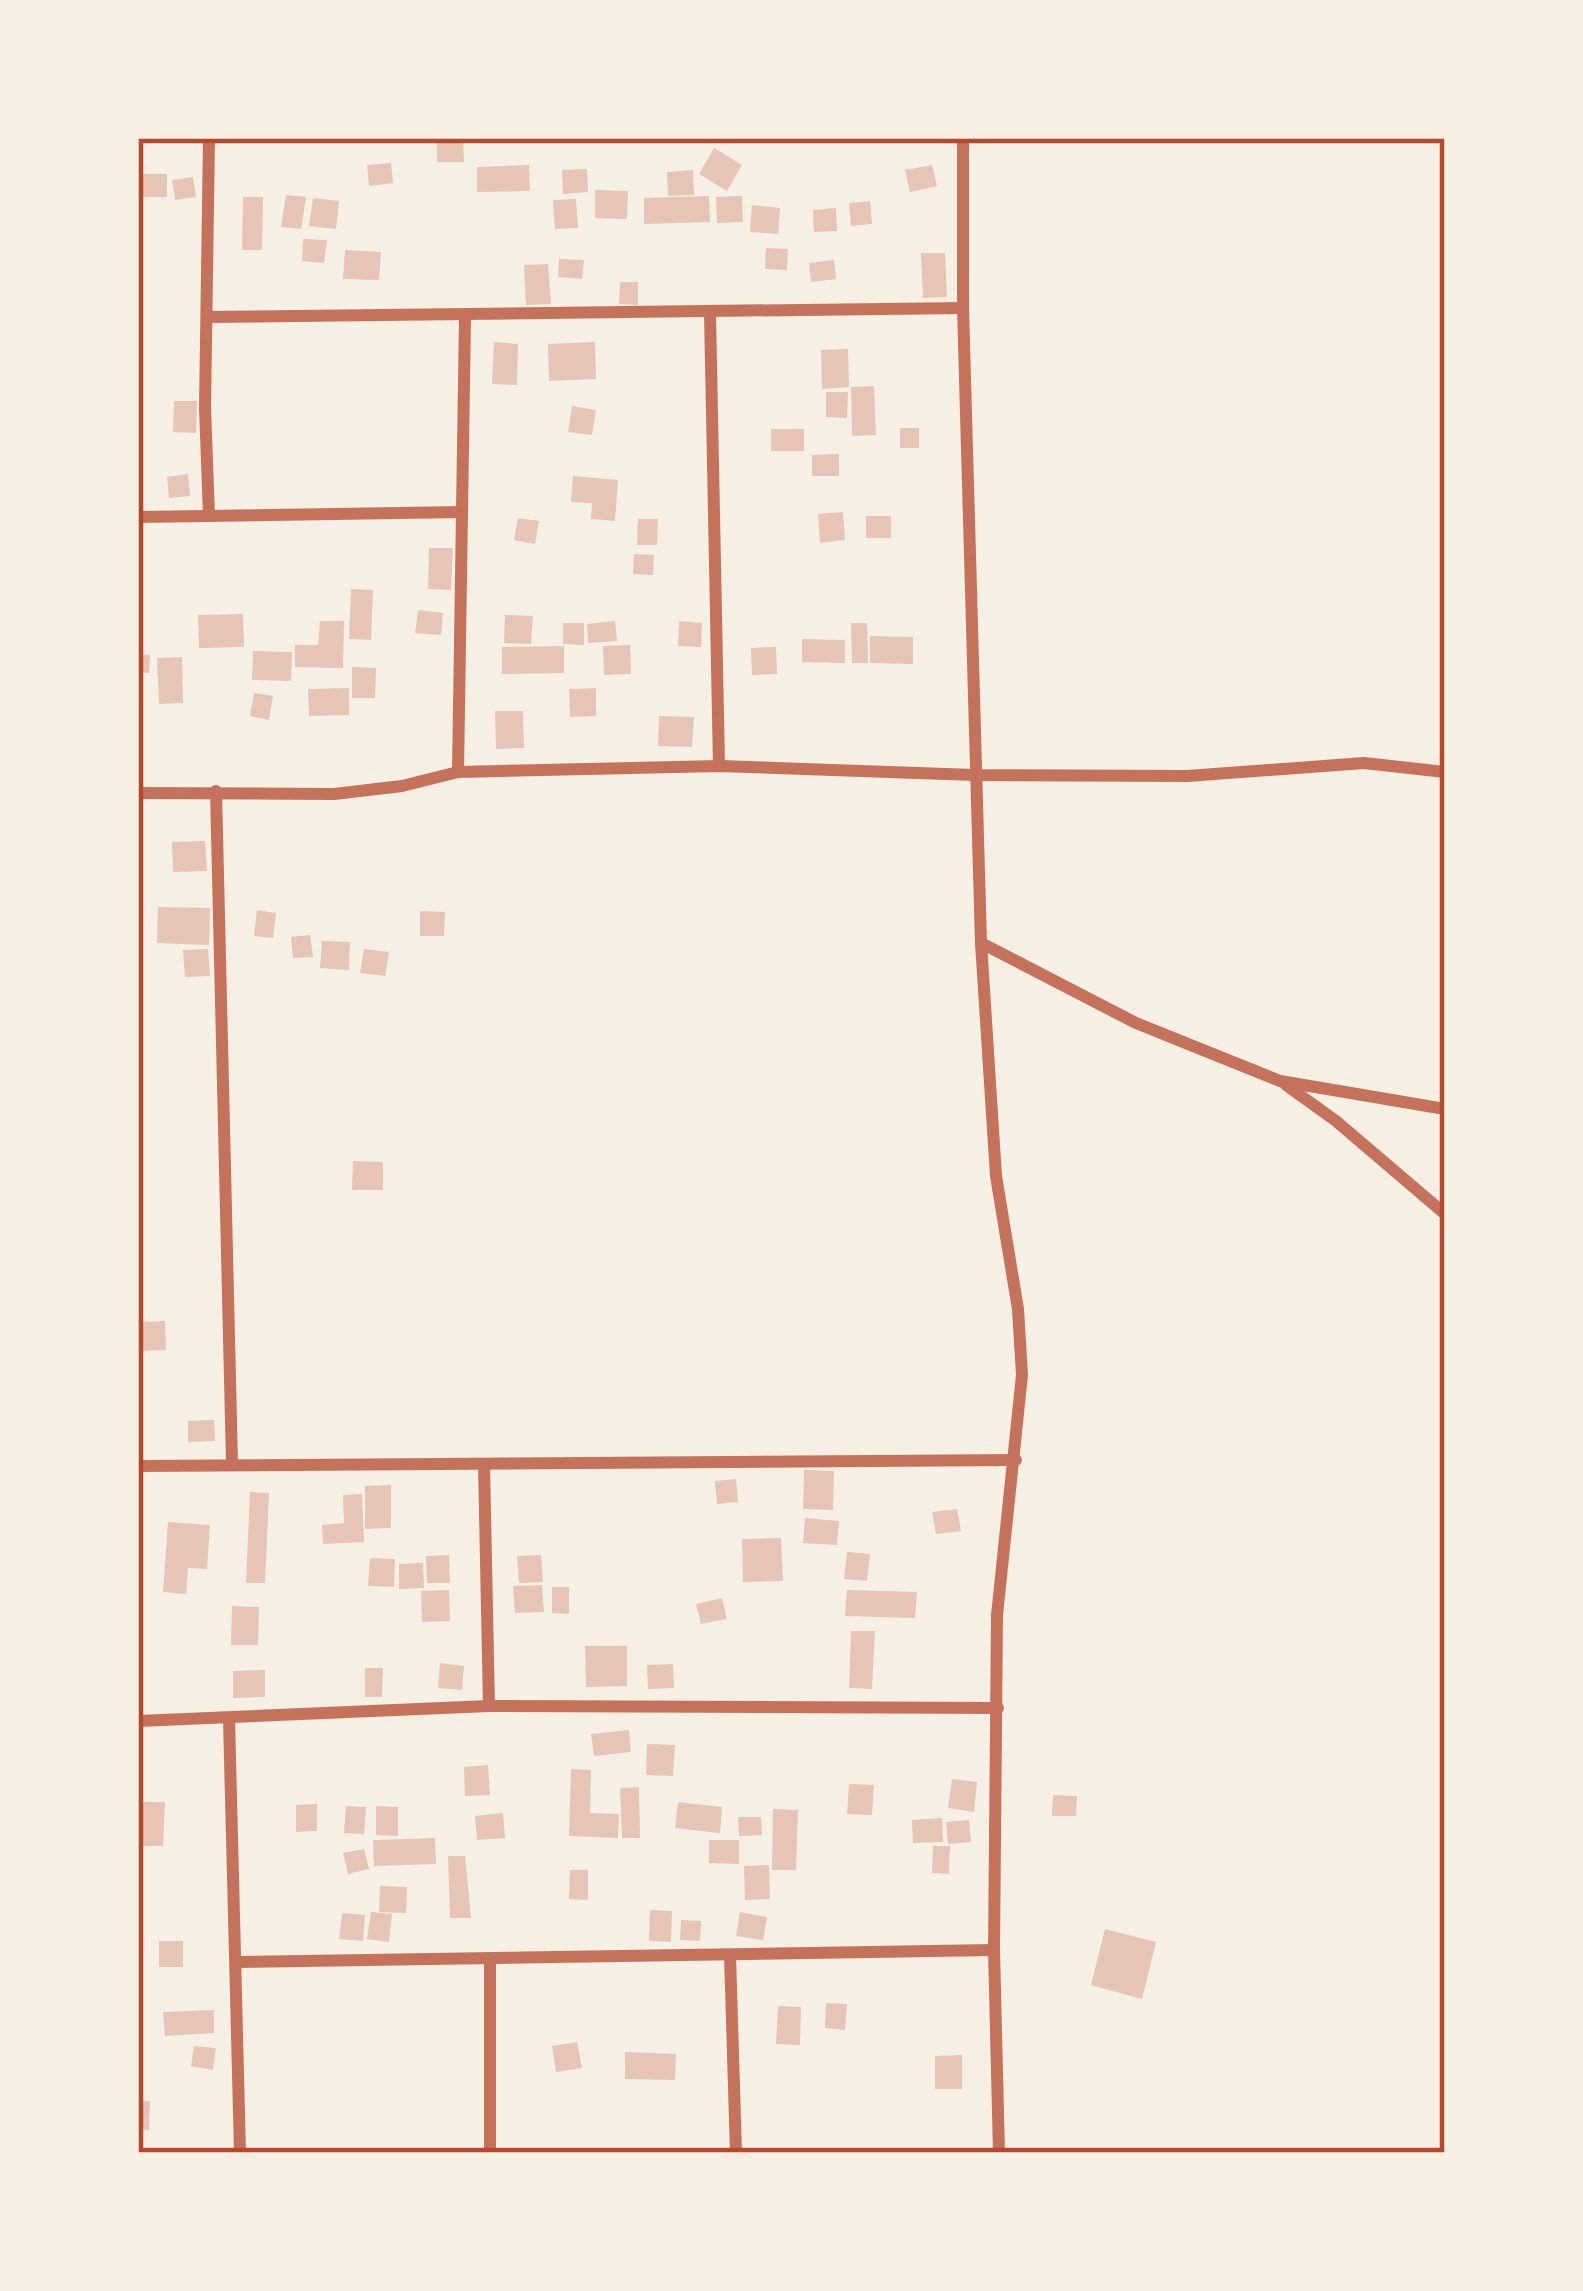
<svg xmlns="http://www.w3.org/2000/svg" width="1583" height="2291" font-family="Poppins,sans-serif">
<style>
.building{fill:#e6c5b7}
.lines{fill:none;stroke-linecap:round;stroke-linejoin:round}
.minor{stroke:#c5725c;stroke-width:12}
.neatline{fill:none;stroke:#b5482f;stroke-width:4.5}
</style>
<rect width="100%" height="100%" fill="#f6efe4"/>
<g class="building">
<polygon points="437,138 463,138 464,162 437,162"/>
<polygon points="714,148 742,165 727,191 699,174"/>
<polygon points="391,163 393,183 369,186 367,165"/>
<polygon points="529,165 530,191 477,192 477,167"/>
<polygon points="932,165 937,186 910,192 905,170"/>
<polygon points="587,169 588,192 563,194 562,170"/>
<polygon points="693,170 694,195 668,196 667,172"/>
<rect x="141" y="174" width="26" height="23"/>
<polygon points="193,177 196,197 175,200 172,180"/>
<polygon points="595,190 628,191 627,219 595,218"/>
<polygon points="286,195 306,197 301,229 281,227"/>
<polygon points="709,196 710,222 644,224 644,198"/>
<polygon points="742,196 743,222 717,223 716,197"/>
<polygon points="243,197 263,197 262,250 242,250"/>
<polygon points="313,198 339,201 336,229 309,226"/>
<polygon points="576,199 578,228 555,229 553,200"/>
<polygon points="870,201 872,224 851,226 849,203"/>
<polygon points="752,205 780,208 778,234 750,232"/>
<polygon points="836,208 837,231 814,232 813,210"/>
<polygon points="303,239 327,240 324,263 302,261"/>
<polygon points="766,248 788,249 787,270 765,269"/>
<polygon points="345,250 381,252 379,280 343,279"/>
<polygon points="921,253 945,253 947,297 923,298"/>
<polygon points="559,259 584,260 582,279 558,277"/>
<polygon points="834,260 836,279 811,282 809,263"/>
<polygon points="548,264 551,304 526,305 524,265"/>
<polygon points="620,282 638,282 638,305 619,304"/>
<polygon points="494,342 518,344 517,385 492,384"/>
<polygon points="595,342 596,379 549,381 548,344"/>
<polygon points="848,349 849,387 822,389 821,350"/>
<polygon points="874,386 876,435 852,436 851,387"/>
<polygon points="826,392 848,392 847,418 826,417"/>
<polygon points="174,401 197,401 196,433 173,432"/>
<polygon points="572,406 596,410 592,435 568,432"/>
<rect x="900" y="428" width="19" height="20"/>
<rect x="771" y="429" width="33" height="22"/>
<polygon points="839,454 839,476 812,476 812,455"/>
<polygon points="188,474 190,496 169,498 167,477"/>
<polygon points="573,476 618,480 615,521 591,519 592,503 571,502"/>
<polygon points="843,512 845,540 820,543 818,514"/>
<rect x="866" y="516" width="25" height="22"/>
<polygon points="518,518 539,521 535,544 514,540"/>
<polygon points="638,519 658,519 657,545 637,545"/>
<polygon points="429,548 453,548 451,590 428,589"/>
<polygon points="634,554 654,555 653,575 633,574"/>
<polygon points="351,589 373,590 371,640 349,639"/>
<polygon points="418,610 443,613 441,635 415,633"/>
<polygon points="243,614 244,647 199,648 198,615"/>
<polygon points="505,615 533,616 531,644 504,643"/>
<polygon points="320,621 344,621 343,668 295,667 295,645 318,645"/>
<polygon points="615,621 617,641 588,643 587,624"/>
<polygon points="679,621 702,623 701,647 678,646"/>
<polygon points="563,623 584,623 584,645 563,644"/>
<polygon points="851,623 867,623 868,663 852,663"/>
<polygon points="870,636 913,637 913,664 870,663"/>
<polygon points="802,639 845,640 845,663 802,662"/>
<polygon points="630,645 631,674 604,675 603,646"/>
<polygon points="564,646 564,673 502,674 502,647"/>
<polygon points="776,647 777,674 752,675 751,648"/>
<polygon points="253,651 292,652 291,681 252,680"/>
<polygon points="138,654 150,655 149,673 138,672"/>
<polygon points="182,657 183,703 159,704 157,658"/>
<polygon points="352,667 376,668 375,698 352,698"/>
<polygon points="349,688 349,715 309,716 308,689"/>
<polygon points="596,688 596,716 570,717 569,689"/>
<polygon points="254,693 273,696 269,720 250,716"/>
<polygon points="495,711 523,711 524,748 496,749"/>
<polygon points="659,716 694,717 692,747 658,746"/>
<polygon points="205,841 207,871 173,872 172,842"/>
<polygon points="158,907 210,908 209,945 157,943"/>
<polygon points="257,910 276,913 273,938 254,936"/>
<polygon points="420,911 445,912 444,936 420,936"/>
<polygon points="310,935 313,957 293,958 291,937"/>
<polygon points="322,941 350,942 349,970 320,968"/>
<polygon points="208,949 210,976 185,977 183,950"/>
<polygon points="364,949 389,952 385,976 360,973"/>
<polygon points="353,1161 383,1162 383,1190 352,1190"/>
<polygon points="165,1321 166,1350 138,1351 138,1322"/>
<polygon points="214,1420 215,1441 188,1442 188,1421"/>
<polygon points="804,1470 834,1471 833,1510 803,1509"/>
<polygon points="736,1479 738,1502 717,1504 715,1481"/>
<polygon points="391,1485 391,1528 365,1529 365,1486"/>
<polygon points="250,1492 269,1493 265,1583 246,1583"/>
<polygon points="362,1494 364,1542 323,1544 322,1525 344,1523 343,1495"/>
<polygon points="957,1509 961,1531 936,1534 932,1512"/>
<polygon points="805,1518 839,1521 837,1545 803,1543"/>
<polygon points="168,1522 210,1525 207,1569 188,1568 186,1594 163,1592"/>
<polygon points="781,1538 783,1581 743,1582 742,1539"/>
<polygon points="847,1552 870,1554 867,1581 844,1579"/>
<polygon points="449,1555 450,1583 427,1583 426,1556"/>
<polygon points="541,1555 543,1582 519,1583 517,1556"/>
<polygon points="370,1558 395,1559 394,1587 368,1586"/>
<polygon points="423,1563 424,1588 399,1589 399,1564"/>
<polygon points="542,1585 544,1612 515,1613 513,1586"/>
<polygon points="552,1587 569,1587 569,1614 552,1613"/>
<polygon points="449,1590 450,1621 422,1622 421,1591"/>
<polygon points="847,1590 917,1592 915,1618 845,1616"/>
<polygon points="722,1598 727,1619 701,1624 696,1604"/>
<polygon points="232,1606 259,1607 258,1645 231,1645"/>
<polygon points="851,1631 875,1631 872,1689 849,1688"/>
<polygon points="585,1646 627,1646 627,1686 586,1687"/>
<polygon points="440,1663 464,1666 462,1690 438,1688"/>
<polygon points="673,1664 674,1688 648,1689 647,1665"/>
<polygon points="365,1668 383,1668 382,1697 365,1697"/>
<polygon points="265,1670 265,1697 233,1698 233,1671"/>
<polygon points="629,1730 631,1752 594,1756 591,1734"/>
<polygon points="647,1744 675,1745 673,1776 646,1775"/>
<polygon points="488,1765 490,1795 465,1796 464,1767"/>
<polygon points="571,1769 591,1770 590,1813 619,1814 618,1838 569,1836"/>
<polygon points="952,1779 977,1782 974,1812 948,1808"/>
<polygon points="849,1784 874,1785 872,1815 847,1814"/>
<polygon points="639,1787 640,1838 622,1838 620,1788"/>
<polygon points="1053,1795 1077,1796 1076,1816 1052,1816"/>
<polygon points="138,1802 165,1802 163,1846 138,1846"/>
<polygon points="678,1802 722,1807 720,1833 675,1828"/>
<polygon points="317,1804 317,1831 296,1832 296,1805"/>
<polygon points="346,1806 366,1807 364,1834 344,1833"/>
<polygon points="376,1806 398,1807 398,1836 376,1835"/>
<polygon points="773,1809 798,1810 796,1870 772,1870"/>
<polygon points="503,1813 505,1838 477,1840 475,1816"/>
<polygon points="738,1817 761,1817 762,1835 739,1836"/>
<polygon points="942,1818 943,1842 913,1843 912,1820"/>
<polygon points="969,1820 971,1842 948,1844 946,1822"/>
<polygon points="435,1838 436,1864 374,1866 373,1840"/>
<polygon points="709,1840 739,1840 739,1864 709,1863"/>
<polygon points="933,1846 950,1846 949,1874 932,1873"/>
<polygon points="364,1849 369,1869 348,1874 343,1853"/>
<polygon points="448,1856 465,1856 471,1918 450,1918"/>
<polygon points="769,1865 770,1899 745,1900 744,1866"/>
<polygon points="570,1870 588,1870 588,1900 569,1899"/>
<polygon points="380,1886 407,1887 406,1913 379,1912"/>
<polygon points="650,1910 672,1911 671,1942 649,1941"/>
<polygon points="371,1912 392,1914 389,1942 367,1939"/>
<polygon points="740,1912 767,1917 763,1940 736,1936"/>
<polygon points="342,1913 365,1915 363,1941 339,1939"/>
<polygon points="681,1920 701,1921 700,1941 680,1940"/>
<polygon points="1105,1929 1156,1942 1142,1999 1091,1985"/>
<rect x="159" y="1941" width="24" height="26"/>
<polygon points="826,2003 847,2004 845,2030 825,2028"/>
<polygon points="778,2006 801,2007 800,2045 776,2044"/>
<polygon points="214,2010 214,2033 165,2036 163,2012"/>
<polygon points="577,2042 582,2068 556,2072 552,2046"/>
<polygon points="194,2046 216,2048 213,2070 191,2066"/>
<polygon points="625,2052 676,2054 675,2080 625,2079"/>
<polygon points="962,2055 962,2089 935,2089 935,2056"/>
<polygon points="138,2101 150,2101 149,2130 138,2129"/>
</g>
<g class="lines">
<g class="minor">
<polyline points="963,138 963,308 981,943 996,1176 1018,1309 1022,1375 997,1615 994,1950 999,2153"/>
<polyline points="710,313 719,766"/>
<polyline points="208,317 963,308"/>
<polyline points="209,516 205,408 209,138"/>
<polyline points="138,517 462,512"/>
<polyline points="458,772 465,317"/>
<polyline points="216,791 232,1463"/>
<polyline points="138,793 334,794 402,786 458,772 719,766 974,775 1187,776 1364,763 1445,772"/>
<polyline points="981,943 1136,1023 1280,1081 1445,1109"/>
<polyline points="1286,1085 1336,1121 1445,1214"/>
<polyline points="484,1464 489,1706"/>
<polyline points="138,1466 1016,1460"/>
<polyline points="229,1719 240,2153"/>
<polyline points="138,1721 489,1706 998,1708"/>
<polyline points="730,1955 736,2153"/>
<polyline points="490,1961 490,2153"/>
<polyline points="236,1962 994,1950"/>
</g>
</g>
<rect width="1583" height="2291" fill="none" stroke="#f6efe4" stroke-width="282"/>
<rect x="141" y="141" width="1301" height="2009" class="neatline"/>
</svg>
